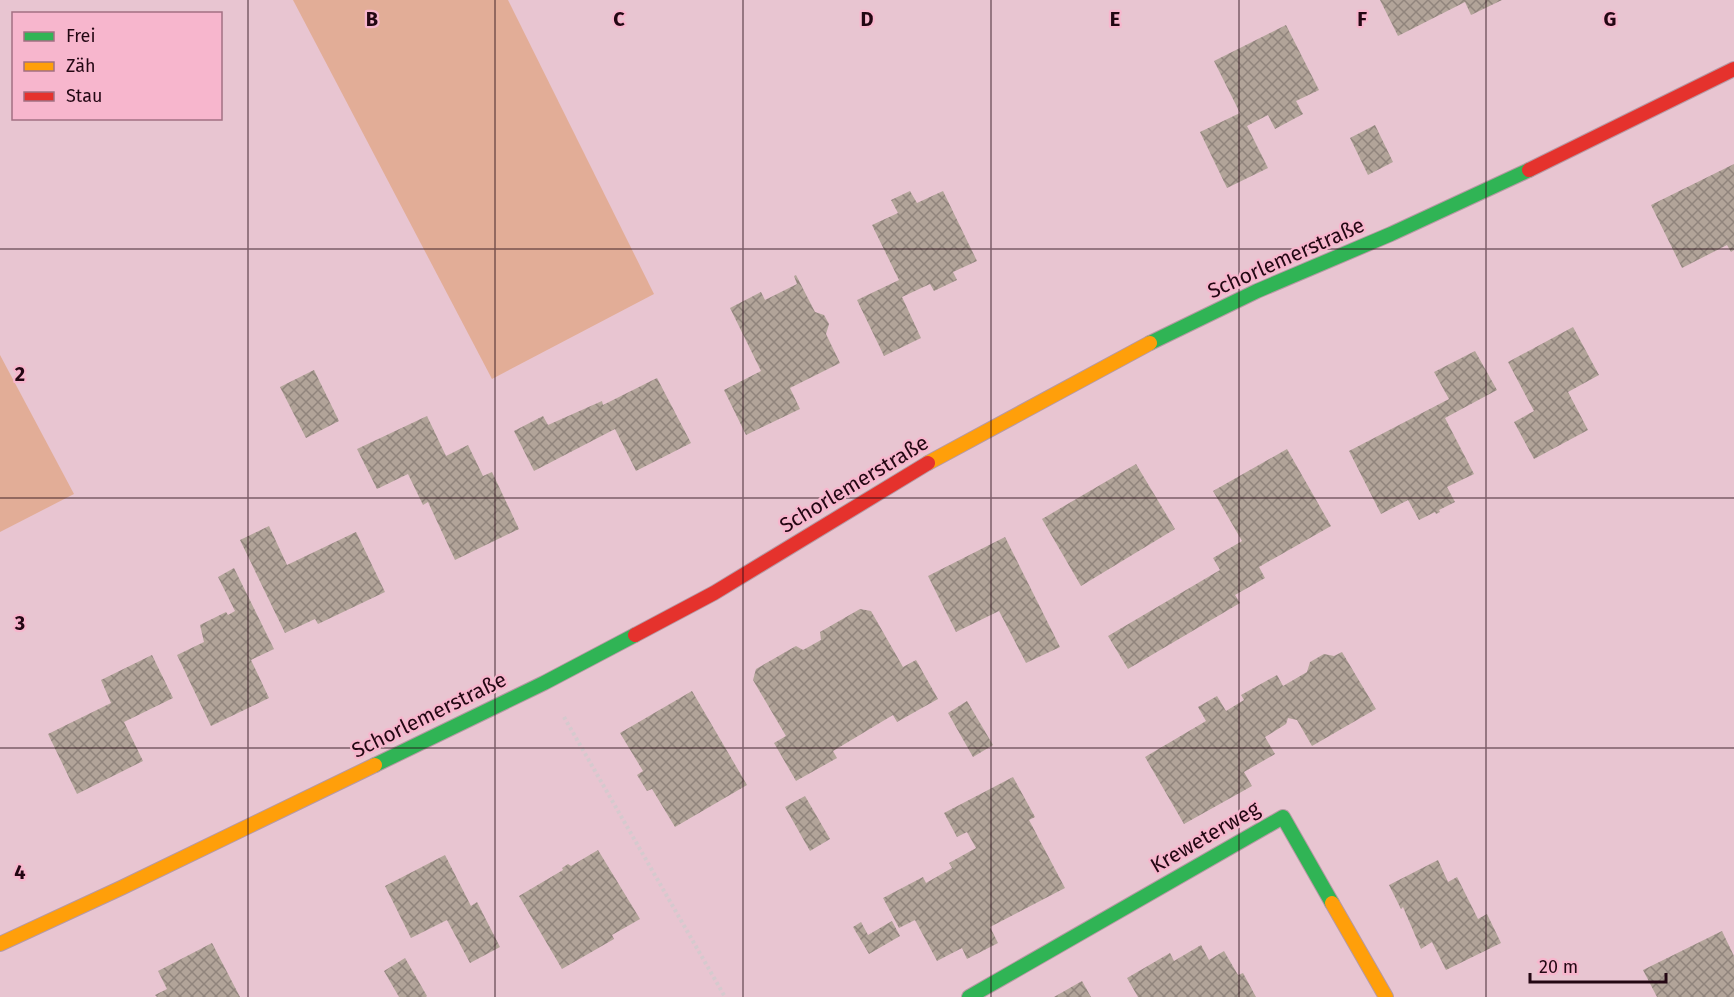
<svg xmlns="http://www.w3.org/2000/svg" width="1734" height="997" font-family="'Fira Sans',sans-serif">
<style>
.green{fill:#e2ad97}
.building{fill:url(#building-cross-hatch)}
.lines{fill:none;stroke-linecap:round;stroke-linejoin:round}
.fast-casing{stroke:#b799a4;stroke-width:16}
.slow-casing{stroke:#b799a4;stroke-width:16}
.jam-casing{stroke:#b799a4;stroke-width:16}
.path{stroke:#d5cace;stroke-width:4;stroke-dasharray:3 3;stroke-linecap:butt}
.fast{stroke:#30b455;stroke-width:14}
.slow{stroke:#ff9f0a;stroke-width:14}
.jam{stroke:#e5322d;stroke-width:14}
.grid{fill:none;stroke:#230713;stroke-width:1.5;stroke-opacity:0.55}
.labels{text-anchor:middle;stroke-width:4.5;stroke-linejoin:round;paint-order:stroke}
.street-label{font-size:21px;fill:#230713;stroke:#f7b6cd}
.grid-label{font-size:20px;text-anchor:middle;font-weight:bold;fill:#230713;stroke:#f7b6cd;stroke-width:4.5;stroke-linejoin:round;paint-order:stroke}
</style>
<defs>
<pattern id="building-cross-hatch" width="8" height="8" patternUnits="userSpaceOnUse" patternTransform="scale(1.5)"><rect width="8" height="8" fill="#b2a499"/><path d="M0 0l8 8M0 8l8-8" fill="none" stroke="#90847c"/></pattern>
</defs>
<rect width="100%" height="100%" fill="#e8c5d1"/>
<g class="green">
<polygon points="293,0 508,0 654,294 492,379"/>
<polygon points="0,355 74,494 0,532"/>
</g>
<g class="building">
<polygon points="1380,0 1502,0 1471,15 1465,2 1398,36"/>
<polygon points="1286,25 1319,90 1296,101 1303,114 1275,129 1268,115 1247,126 1268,168 1227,188 1200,132 1240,113 1214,61"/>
<polygon points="1375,125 1393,162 1368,175 1350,138"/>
<polygon points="1734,164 1734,250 1731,252 1727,245 1682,268 1651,205"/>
<polygon points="910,191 917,203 943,191 977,261 953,272 957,280 934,291 930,284 902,297 921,338 884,356 857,300 899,280 872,225 898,213 891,200"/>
<polygon points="796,275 815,312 824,315 829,324 826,334 840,363 790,388 800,409 746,435 724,390 761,371 730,308 761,292 765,300 797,284 794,276"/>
<polygon points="1573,327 1599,375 1568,392 1588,430 1534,459 1514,422 1534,411 1508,362"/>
<polygon points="1475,351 1497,390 1445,418 1474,474 1447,487 1455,502 1439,510 1440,512 1436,514 1435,512 1419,520 1408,500 1381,514 1349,451 1449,399 1434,372"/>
<polygon points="314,370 339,421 306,438 280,387"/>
<polygon points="657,378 691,443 636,471 615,429 534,471 514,431 543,416 548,425 602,401 603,405"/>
<polygon points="427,416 446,456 468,445 483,476 492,472 519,529 455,560 428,502 423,505 408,474 377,489 357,449"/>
<polygon points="1287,449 1331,526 1259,567 1265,578 1235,595 1240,603 1128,669 1108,636 1220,570 1213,558 1242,541 1213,491"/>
<polygon points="1136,464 1175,529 1081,586 1042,519"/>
<polygon points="269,526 287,565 356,532 385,592 318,624 315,619 285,633 240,540"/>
<polygon points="1005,537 1060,647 1026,663 999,611 956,632 928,576"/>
<polygon points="234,568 274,649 251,660 269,698 211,726 177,655 204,642 200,625 226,612 228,615 235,611 218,577"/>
<polygon points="860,609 871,611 903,667 916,660 938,699 897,722 893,715 833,751 837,758 796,781 774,743 786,736 753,680 756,669 796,646 803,650 821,640 820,632"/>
<polygon points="1342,652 1376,709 1312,746 1297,720 1288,718 1286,724 1265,737 1275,754 1244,772 1252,786 1184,824 1145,757 1206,721 1198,707 1217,696 1226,711 1244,700 1241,695 1277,675 1283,686 1307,672 1310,662 1324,654 1334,656"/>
<polygon points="152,655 173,698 124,722 143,761 77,794 48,734 111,703 101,680"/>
<polygon points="692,691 747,785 675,827 652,789 647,791 637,775 643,771 620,733"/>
<polygon points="967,701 993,745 973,757 948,713"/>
<polygon points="1013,777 1035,817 1029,820 1065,888 990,927 998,943 967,959 962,948 937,961 915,920 899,928 883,898 923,877 926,883 952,868 949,863 976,848 967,832 957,837 944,813"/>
<polygon points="805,796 830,839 810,851 785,807"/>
<polygon points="598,850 640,919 612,935 614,939 562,969 519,896 563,870 562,868 568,864 571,866"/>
<polygon points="445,855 471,906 477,902 500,947 470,963 447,920 411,938 385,886"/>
<polygon points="1438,860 1448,882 1457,877 1478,919 1487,914 1501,943 1446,970 1432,942 1421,949 1403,907 1401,909 1389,885"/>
<polygon points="892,921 900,936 869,954 853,927 861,922 868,935"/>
<polygon points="1722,931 1734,956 1734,997 1657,997 1643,970"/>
<polygon points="212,943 240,997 157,997 155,995 167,989 158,971"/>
<polygon points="1201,945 1209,960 1224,951 1238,975 1243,973 1256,997 1138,997 1127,978 1170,953 1174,961"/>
<polygon points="405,958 427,996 426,997 399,997 384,971"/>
<polygon points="1082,981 1091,997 1054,997"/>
</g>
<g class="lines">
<defs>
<g id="fast">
<polyline points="1150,343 1257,291 1391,234 1529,170"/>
<polyline points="375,765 544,683 635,635"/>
<polyline points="969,997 1283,817 1332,903"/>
</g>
<g id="slow">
<polyline points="928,463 1150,343"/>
<polyline points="1332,903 1386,997"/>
<polyline points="0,944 121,888 375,765"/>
</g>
<g id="jam">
<polyline points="1529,170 1734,69"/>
<polyline points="635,635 714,593 928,463"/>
</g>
</defs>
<use href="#fast" class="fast-casing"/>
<use href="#slow" class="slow-casing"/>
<use href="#jam" class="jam-casing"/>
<polyline class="path" points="564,717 725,997"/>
<use href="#fast" class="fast"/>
<use href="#slow" class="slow"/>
<use href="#jam" class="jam"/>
</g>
<path class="grid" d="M 248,0 L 248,997M 495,0 L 495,997M 743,0 L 743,997M 991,0 L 991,997M 1239,0 L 1239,997M 1486,0 L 1486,997M 0,249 L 1734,249M 0,498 L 1734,498M 0,748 L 1734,748"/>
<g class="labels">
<g class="street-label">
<text transform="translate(1286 258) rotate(-24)" y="7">Schorlemerstraße</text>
<text transform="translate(854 484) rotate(-31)" y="7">Schorlemerstraße</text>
<text transform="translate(429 715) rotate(-26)" y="7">Schorlemerstraße</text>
<text transform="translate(1205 837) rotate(-30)" y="7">Kreweterweg</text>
</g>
</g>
<g class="grid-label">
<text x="372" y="26">B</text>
<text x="619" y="26">C</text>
<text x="867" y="26">D</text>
<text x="1115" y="26">E</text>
<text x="1362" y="26">F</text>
<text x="1610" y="26">G</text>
<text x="20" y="381">2</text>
<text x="20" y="630">3</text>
<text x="20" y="879">4</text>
</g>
<rect x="12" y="12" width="210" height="108" fill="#f7b6cd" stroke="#a27083" stroke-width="1.5"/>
<rect x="24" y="32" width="30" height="9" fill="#30b455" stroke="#a27083" stroke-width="1.5"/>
<text x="66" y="42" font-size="18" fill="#230713">Frei</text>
<rect x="24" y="62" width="30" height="9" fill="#ff9f0a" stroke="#a27083" stroke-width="1.5"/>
<text x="66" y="72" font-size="18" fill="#230713">Zäh</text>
<rect x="24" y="92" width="30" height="9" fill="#e5322d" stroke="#a27083" stroke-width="1.5"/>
<text x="66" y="102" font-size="18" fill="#230713">Stau</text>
<path d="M1530 973v9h136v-9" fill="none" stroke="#230713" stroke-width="3"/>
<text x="1539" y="973" font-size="18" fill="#230713" stroke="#f7b6cd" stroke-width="4.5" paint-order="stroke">20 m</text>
</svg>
